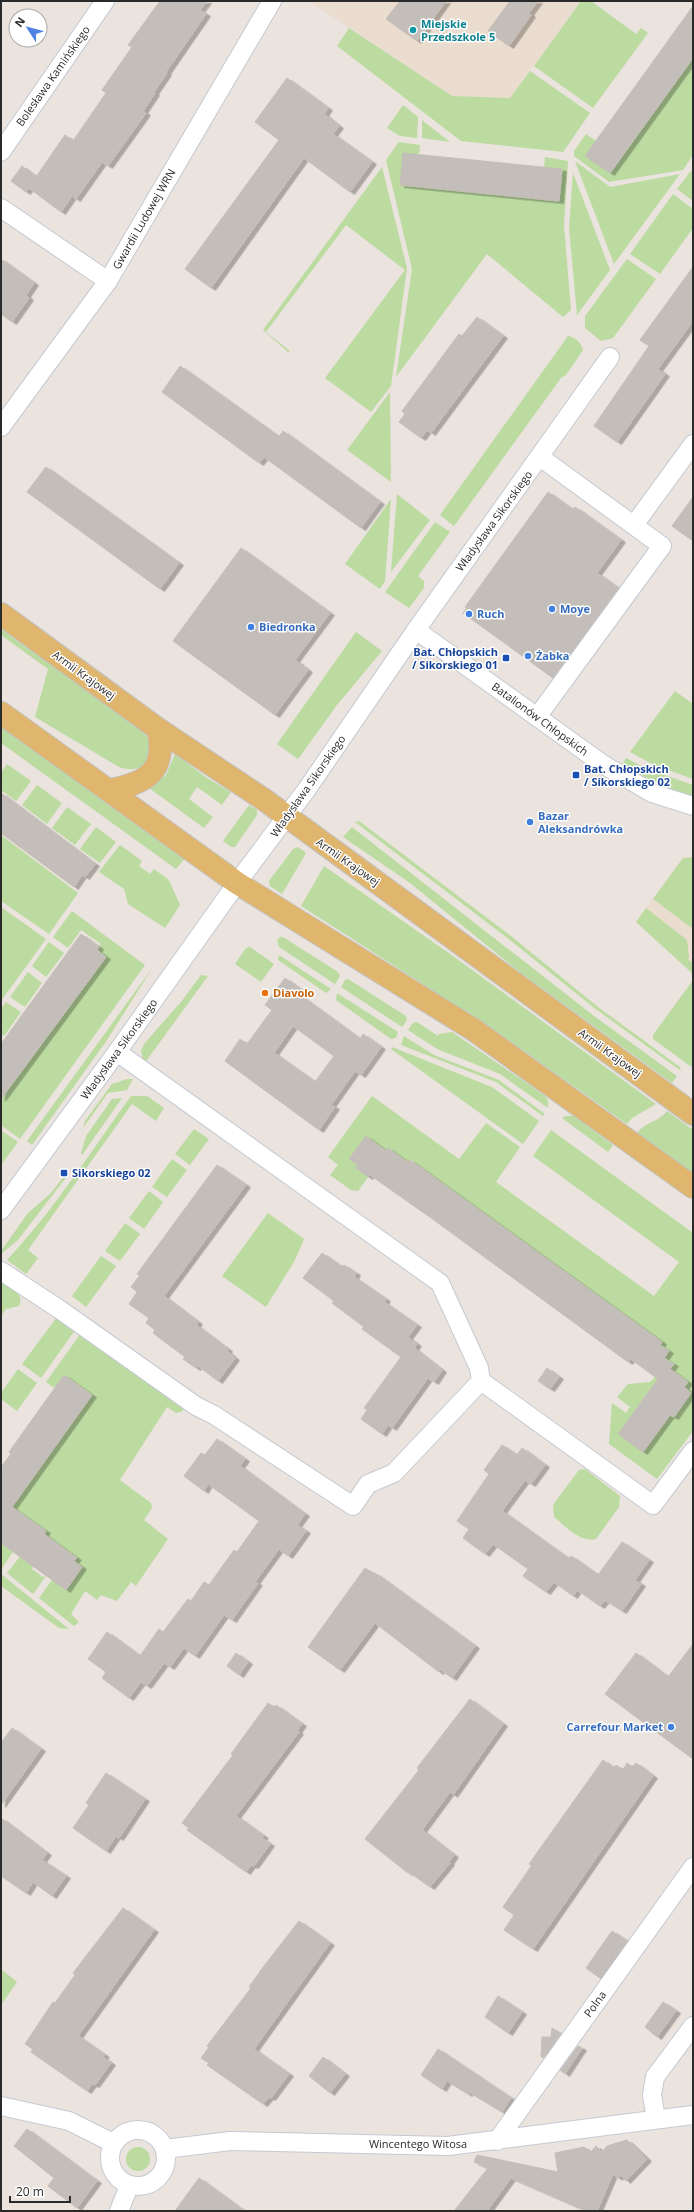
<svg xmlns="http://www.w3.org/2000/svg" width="694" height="2212" font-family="'Open Sans',sans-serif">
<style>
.education{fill:#eaddcf}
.green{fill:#bcdba0}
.building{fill:#c3beb9;stroke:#c5beb7;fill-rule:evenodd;filter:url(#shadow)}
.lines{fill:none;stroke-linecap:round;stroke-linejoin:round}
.minor-casing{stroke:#c5cad2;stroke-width:20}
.primary-casing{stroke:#c3c3c3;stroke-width:24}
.minor{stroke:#fff;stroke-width:18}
.primary{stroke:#e0b56d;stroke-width:22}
.culture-dot{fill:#0f9aa8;stroke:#fff;stroke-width:1.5}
.shop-dot{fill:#3f7fe0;stroke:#fff;stroke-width:1.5}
.transit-dot{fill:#1a4fb4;stroke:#fff;stroke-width:1.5}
.food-dot{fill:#e8710a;stroke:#fff;stroke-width:1.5}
.labels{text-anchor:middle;stroke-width:3;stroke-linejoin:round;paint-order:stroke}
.culture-label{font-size:11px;font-weight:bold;fill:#0d838f;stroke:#fff;text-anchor:start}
.street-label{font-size:11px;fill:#2a2a2a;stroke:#fff}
.shop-label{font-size:11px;font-weight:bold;fill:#366cbe;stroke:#fff;text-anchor:start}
.transit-label{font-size:11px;font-weight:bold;fill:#164399;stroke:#fff;text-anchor:start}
.food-label{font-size:11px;font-weight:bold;fill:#c56008;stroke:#fff;text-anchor:start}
</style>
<defs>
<filter id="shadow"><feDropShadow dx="4.5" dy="2.5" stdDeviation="0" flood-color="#0004"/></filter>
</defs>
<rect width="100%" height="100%" fill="#eae3de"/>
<g class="education">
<polygon points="309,1 581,1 510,98 452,96"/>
<polygon points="693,857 693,974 636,922 683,858"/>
</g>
<g class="green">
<polygon points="581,1 591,1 636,34 641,28 648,33 593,108 534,66"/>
<polygon points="349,28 452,96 510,98 530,71 590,113 563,152 461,141 337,46"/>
<polygon points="693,58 693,155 683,170 609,182 574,156 574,151 586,134 596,141 585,156 610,173"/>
<polygon points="403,105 418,117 417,138 400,136 387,128"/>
<polygon points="422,120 450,142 422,138"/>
<polygon points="399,142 420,145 419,155 403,154 400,185 559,201 544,168 545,157 568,161 564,225 571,310 563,317 487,254 396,377 412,269 386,160"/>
<polygon points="575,161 610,187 680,174 614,264"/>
<polygon points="382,167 407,268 391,386 371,412 325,378 405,270 346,225 266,332 290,351 288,352 263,330"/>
<polygon points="693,171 693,201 677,189 690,172"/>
<polygon points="573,173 610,270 577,315 569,228"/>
<polygon points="673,194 693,209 693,228 660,274 630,254"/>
<polygon points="627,259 656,279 613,338 601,341 585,328 585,316"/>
<path d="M 568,336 C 577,338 580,342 583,350 L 566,375 L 561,378 L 454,526 L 440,515 Z"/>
<polygon points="390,392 391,482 347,450"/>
<polygon points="397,494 430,520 391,572"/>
<polygon points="391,499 385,581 380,589 345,564"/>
<polygon points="435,522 450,532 418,576 424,581 424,588 409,608 385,592"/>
<path d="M 1,629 L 142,731 L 150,741 L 148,761 C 138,770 132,771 119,767 L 35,717 L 48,669 L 1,635 Z"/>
<polygon points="356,632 382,651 337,705 298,759 277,744"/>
<polygon points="675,691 693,704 693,779 654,765 630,752"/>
<polygon points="1,723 186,857 176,869 1,743"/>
<polygon points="175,754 207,778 231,792 222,805 197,787 189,799 213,817 204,828 149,788 166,775"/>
<polygon points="626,758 645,768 693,785 693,799 658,784 622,765"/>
<polygon points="7,764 31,781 16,801 1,790 1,773"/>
<polygon points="37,785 62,803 47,824 22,805"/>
<polygon points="249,805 257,810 257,815 235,847 231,847 223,841"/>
<polygon points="67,807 91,824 75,845 52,828"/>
<polygon points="359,821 511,936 598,1007 680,1067 681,1071 593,1007 510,940 355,822"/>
<polygon points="96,827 116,842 100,863 80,849"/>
<polygon points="352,827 594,1016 677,1076 672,1083 522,974 410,883 343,837"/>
<polygon points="1,835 78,893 49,934 1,901"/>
<polygon points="120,845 142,861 139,866 150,874 154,869 169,880 180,905 165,928 128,904 124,889 99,872"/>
<polygon points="298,847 306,853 282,894 270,886 269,881 293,849"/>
<polygon points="693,857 693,929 653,899 683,858"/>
<polygon points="324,866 453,956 656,1104 632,1118 627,1124 488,1026 301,906"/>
<polygon points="1,907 46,939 1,1001"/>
<polygon points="646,908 687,940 689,957 687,959 693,963 692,973 636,922"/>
<polygon points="72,911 145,965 20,1139 1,1125 1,1099 106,957 97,950 101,944 81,930 68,948 53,937"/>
<polygon points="280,937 283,937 338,972 340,976 335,984 279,947 277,940"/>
<polygon points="49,942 64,953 46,977 32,966"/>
<polygon points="250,947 274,964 261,982 235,964 246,948"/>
<polygon points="279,955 331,989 326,993 278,960"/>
<polygon points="153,967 107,1040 32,1145 27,1141"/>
<polygon points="28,972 42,983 25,1007 10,997"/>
<polygon points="201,975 208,976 144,1064 141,1051 144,1044 181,1002"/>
<polygon points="348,979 406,1016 407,1020 402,1027 341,987 345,980"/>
<polygon points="693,980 693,1068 653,1039 653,1035"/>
<polygon points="337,993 398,1032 396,1038 391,1039 336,1000"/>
<polygon points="6,1002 21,1012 4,1036 1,1034 1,1009"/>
<polygon points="417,1022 438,1036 439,1034 452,1032 544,1095 548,1100 548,1108 500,1074 437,1049 408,1030 413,1023"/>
<polygon points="404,1036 434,1055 499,1080 545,1114 543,1116 496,1082 401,1045"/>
<polygon points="392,1047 492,1087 539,1121 523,1144 391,1049"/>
<polygon points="127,1079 133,1079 127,1090 108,1093 83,1128 85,1121 112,1084"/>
<path d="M 131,1096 L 147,1096 L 164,1108 L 156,1121 L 132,1104 L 28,1250 L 38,1258 L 26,1274 L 7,1260 C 54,1210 91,1151 131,1096 Z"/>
<polygon points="372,1096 459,1159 486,1123 520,1147 496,1182 654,1296 679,1262 533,1156 551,1130 693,1233 693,1431 657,1479 609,1444 612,1403 626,1413 630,1407 617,1397 628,1384 650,1382 655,1377 660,1381 654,1384 618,1434 643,1452 651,1441 653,1434 656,1435 664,1423 668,1413 674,1417 691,1393 684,1387 688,1382 670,1369 674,1364 664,1358 669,1351 443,1184 433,1180 434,1177 411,1160 406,1166 388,1148 386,1151 366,1137 349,1159 358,1165 356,1168 368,1177 358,1191 351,1190 330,1175 338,1165 328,1157"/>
<polygon points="122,1098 82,1155 81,1153 86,1136 112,1099"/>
<path d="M 667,1111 L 693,1130 L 693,1173 L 637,1133 C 645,1122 659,1122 667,1111 Z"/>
<polygon points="566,1116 574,1116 613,1145 608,1152 562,1118"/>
<polygon points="194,1129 209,1139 190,1165 175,1154"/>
<polygon points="1,1130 18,1142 1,1165"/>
<polygon points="172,1159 187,1170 167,1197 152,1187"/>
<polygon points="66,1174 68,1175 18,1240 1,1254 1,1251 28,1213 50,1194"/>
<polygon points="149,1191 163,1202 144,1229 129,1218"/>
<polygon points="268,1213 304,1239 294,1262 266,1307 222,1276"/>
<polygon points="125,1223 140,1234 120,1261 105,1251"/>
<polygon points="101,1256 116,1266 86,1307 72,1296"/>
<path d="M 1,1280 C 11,1287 25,1293 19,1306 L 6,1309 L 1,1316 Z"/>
<polygon points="57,1317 76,1329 41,1378 22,1364"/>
<polygon points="81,1333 183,1407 183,1411 176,1413 167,1407 120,1480 151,1503 152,1508 144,1520 168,1539 136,1586 131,1582 117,1601 101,1595 97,1600 85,1591 71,1614 79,1622 74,1626 39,1598 52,1580 66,1590 82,1567 74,1561 76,1558 44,1534 46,1531 34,1522 31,1525 5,1507 72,1417 75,1419 92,1395 64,1375 54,1388 46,1382"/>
<polygon points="18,1369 37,1383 17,1411 1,1399 1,1393"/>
<path d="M 585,1469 L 620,1496 L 619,1507 L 596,1539 C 581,1543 566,1527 554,1517 L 553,1505 L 579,1470 Z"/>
<polygon points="1,1543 13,1552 2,1568 1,1567"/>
<polygon points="22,1554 35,1563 32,1569 43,1577 46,1576 33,1594 7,1573"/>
<polygon points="1,1574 69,1629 59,1628 1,1586"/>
<polygon points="1,1969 17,1982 1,2005"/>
<circle cx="138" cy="2159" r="12"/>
</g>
<g class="building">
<polygon points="160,1 207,1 200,10 206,14 166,72 167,73 154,92 155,93 143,111 146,113 108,166 102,162 76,199 72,196 61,212 29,188 26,192 11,181 22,166 36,177 65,135 73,141 106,93 102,90 132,47 128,45"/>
<polygon points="400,1 446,1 417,41 386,19"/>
<polygon points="510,1 538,1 529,13 531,15 509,46 488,31"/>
<polygon points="693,6 693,58 610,173 585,156"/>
<polygon points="287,78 328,108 324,114 339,126 333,134 372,162 350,192 304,158 211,288 185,269 279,140 255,122"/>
<polygon points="403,153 562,169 559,201 400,185"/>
<polygon points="1,259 34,283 26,295 29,298 12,322 1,314"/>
<polygon points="693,267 693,321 658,369 665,374 617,442 594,426 649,346 640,340"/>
<polygon points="477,317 503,336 431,433 427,430 421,438 399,422 405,414 402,411 459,334 462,336"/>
<polygon points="180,366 279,437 283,431 380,502 361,528 264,457 259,463 162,392"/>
<polygon points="46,467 179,563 160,589 27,492"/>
<polygon points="548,492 573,510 575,507 621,540 597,573 618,588 553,678 463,613 467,608 465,607"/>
<polygon points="693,497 693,541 672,526"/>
<polygon points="241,548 330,613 295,660 308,670 275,715 173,641"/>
<polygon points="1,793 95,864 85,877 82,875 74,887 1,833"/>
<polygon points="81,934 99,947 97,950 106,957 1,1099 1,1044"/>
<path d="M 285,978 L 304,992 L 301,996 L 360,1039 L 363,1034 L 381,1047 L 361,1075 L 355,1071 L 331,1105 L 335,1107 L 319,1130 L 225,1061 L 240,1039 L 247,1044 L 272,1010 L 265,1005 ZM 293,1026 L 334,1056 L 315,1082 L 274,1053 Z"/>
<polygon points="366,1136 386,1151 388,1148 409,1163 410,1160 662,1342 660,1345 669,1351 664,1358 674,1364 670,1369 688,1382 684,1387 691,1393 674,1417 670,1415 643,1452 618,1434 658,1379 631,1359 628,1362 434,1220 370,1175 368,1177 356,1168 358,1165 349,1159"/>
<polygon points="217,1165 246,1185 164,1296 198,1322 196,1325 228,1349 227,1351 235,1358 218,1381 198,1366 196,1368 183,1359 185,1357 153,1333 155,1330 146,1323 149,1318 129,1304 137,1292 131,1287 140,1275 137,1274"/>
<polygon points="322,1253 342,1267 344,1265 356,1273 354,1277 386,1299 384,1302 417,1325 408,1337 417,1344 414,1348 442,1370 434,1382 428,1378 392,1428 388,1425 382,1434 361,1419 367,1410 364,1408 401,1357 362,1329 364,1327 332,1303 334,1301 303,1278"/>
<polygon points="547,1368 559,1377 550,1389 538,1381"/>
<polygon points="64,1375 92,1395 12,1507 46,1531 44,1534 77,1558 74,1561 82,1567 66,1590 1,1543 1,1467 11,1454 9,1452"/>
<polygon points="217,1439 245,1459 240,1466 305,1514 297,1525 306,1531 288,1556 279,1549 255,1582 258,1583 232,1620 224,1615 195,1656 184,1648 170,1667 164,1663 147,1686 141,1682 129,1698 102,1678 106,1672 88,1659 107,1632 140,1656 159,1629 163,1632 188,1599 191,1601 204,1582 209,1585 234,1550 237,1552 259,1521 208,1484 204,1491 184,1476 201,1453 205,1455"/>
<polygon points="502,1445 517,1455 522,1448 545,1465 531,1484 525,1480 502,1511 569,1559 571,1556 598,1575 622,1542 649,1560 635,1580 641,1584 622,1611 605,1600 600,1606 577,1590 573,1596 554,1582 546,1592 523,1576 528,1569 493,1544 485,1554 463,1538 469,1529 457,1521 489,1474 484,1470"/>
<polygon points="365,1568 374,1574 375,1573 475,1646 452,1678 441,1670 439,1672 375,1623 340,1670 308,1647"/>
<polygon points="693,1644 693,1759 605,1694 636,1653 668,1677"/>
<polygon points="236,1653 248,1662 239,1675 227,1666"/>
<polygon points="470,1699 503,1724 453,1795 450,1792 422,1830 454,1855 449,1862 450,1863 430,1887 409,1872 408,1873 365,1839 419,1770 417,1768"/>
<polygon points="268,1703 275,1708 276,1705 302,1724 297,1731 299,1732 236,1816 264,1836 262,1838 270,1844 254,1866 251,1865 246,1872 187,1830 189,1828 182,1823 233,1755 231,1754"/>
<polygon points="12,1728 41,1749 1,1805 1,1743"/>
<polygon points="603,1760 614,1768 616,1765 623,1770 627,1763 633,1767 636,1763 653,1776 533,1949 504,1930 514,1915 503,1907 532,1865 529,1864"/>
<polygon points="106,1773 145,1799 119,1838 116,1836 106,1851 73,1828 89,1805 86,1803"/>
<polygon points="1,1818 47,1853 42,1860 66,1876 52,1896 33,1882 26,1893 1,1876"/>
<polygon points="123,1908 154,1930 78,2036 105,2055 103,2057 111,2063 95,2085 92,2084 87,2091 31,2052 33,2049 25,2044 53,2002 55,2003 75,1975 73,1973"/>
<polygon points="299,1921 330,1943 254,2049 289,2074 271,2098 269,2097 263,2104 207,2065 209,2063 201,2058 209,2047 207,2046 251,1988 249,1987 264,1966"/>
<polygon points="612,1931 627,1941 600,1978 586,1968"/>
<polygon points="498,1996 522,2012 508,2033 485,2017"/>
<polygon points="663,2002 676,2011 657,2037 645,2027"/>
<polygon points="552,2028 561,2034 543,2058 541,2056 542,2037 551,2037"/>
<polygon points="578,2046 582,2048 565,2074 560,2070"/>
<polygon points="438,2049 511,2098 502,2112 469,2092 468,2094 447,2081 442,2089 421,2075"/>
<polygon points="323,2057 345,2074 330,2093 309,2076"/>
<polygon points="27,2129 97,2181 77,2208 48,2186 54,2178 14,2146"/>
<polygon points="627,2140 647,2159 626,2181 620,2175 618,2178 613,2174 597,2211 587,2211 511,2178 487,2211 454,2211 488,2168 474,2162 477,2155 558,2172 555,2153 584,2147 591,2152 596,2146 602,2152 607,2146"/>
<polygon points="199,2178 244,2211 175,2211"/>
</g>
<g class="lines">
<defs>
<g id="minor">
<polyline points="1,152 105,1"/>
<polyline points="1,208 108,281"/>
<polyline points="1,427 108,281 272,1"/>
<polyline points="634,525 693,444"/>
<polyline points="416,630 604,765 652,793 693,806"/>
<polyline points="537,717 662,546 540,457"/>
<polyline points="1,1210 117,1052 237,883 307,789 416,630 610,357"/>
<polyline points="1,1271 59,1309 196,1406 214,1415 353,1506 368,1484 394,1473 481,1381 479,1368 440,1283 117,1052"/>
<polyline points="481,1381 653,1505 693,1451"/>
<polyline points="1,2106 69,2121 113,2143"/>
<polyline points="656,2119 652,2095 655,2077 693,2026"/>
<circle cx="138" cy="2158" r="28"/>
<polyline points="497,2141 693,1867"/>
<polyline points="165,2149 230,2141 448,2146 693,2115"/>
<polyline points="119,2211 129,2186"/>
</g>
<g id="primary">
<polyline points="1,614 158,729 266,801 693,1114"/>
<polyline points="1,713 237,883 474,1030 693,1187"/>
<path d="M 110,790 C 148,783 167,770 158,729"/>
</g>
</defs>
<use href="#minor" class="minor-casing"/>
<use href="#primary" class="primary-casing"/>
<use href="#minor" class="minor"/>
<use href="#primary" class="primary"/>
</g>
<circle class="culture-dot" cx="413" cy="30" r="4"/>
<g class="shop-dot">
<circle cx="552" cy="609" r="4"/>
<circle cx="469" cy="614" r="4"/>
<circle cx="251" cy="627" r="4"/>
<circle cx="528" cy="656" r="4"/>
<circle cx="530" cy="822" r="4"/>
<circle cx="671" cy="1727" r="4"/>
</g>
<g class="transit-dot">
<rect x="502" y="654" width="8" height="8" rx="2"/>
<rect x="572" y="771" width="8" height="8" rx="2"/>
<rect x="60" y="1169" width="8" height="8" rx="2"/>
</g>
<circle class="food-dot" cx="265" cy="993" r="4"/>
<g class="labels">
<g class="culture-label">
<text x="421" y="28">Miejskie<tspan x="421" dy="13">Przedszkole 5</tspan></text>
</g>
<g class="street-label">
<text transform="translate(53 76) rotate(-55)" y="4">Bolesława Kamińskiego</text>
<text transform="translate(144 219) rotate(-60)" y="4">Gwardii Ludowej WRN</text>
<text transform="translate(494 521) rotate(-54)" y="4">Władysława Sikorskiego</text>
<text transform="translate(84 675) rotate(36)" y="4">Armii Krajowej</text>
<text transform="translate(540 719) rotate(36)" y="4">Batalionów Chłopskich</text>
<text transform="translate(308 786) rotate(-55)" y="4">Władysława Sikorskiego</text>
<text transform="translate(348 862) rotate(35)" y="4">Armii Krajowej</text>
<text transform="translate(119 1049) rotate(-54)" y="4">Władysława Sikorskiego</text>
<text transform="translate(610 1053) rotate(36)" y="4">Armii Krajowej</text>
<text transform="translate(595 2004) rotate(-54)" y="4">Polna</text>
<text x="418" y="2148">Wincentego Witosa</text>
</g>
<g class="shop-label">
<text x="560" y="613">Moye</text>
<text x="477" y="618">Ruch</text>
<text x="259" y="631">Biedronka</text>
<text x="536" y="660">Żabka</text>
<text x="538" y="820">Bazar<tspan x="538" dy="13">Aleksandrówka</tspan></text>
<text x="663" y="1731" text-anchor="end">Carrefour Market</text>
</g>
<g class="transit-label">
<text x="498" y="656" text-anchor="end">Bat. Chłopskich<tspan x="498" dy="13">/ Sikorskiego 01</tspan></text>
<text x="584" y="773">Bat. Chłopskich<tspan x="584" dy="13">/ Sikorskiego 02</tspan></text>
<text x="72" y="1177">Sikorskiego 02</text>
</g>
<g class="food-label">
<text x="273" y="997">Diavolo</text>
</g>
</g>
<rect width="694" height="2212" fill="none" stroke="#2a2a2a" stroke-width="4"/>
<g transform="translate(28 28) rotate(306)"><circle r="19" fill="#ffffff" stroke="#aaaaaa"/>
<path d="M0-3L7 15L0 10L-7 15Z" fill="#5081e5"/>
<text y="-6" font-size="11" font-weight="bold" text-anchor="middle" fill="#2a2a2a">N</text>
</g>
<path d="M10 2196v6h60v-6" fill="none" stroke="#2a2a2a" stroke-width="2"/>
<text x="16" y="2196" font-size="12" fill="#2a2a2a" stroke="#ffffff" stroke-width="3" paint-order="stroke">20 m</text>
</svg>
